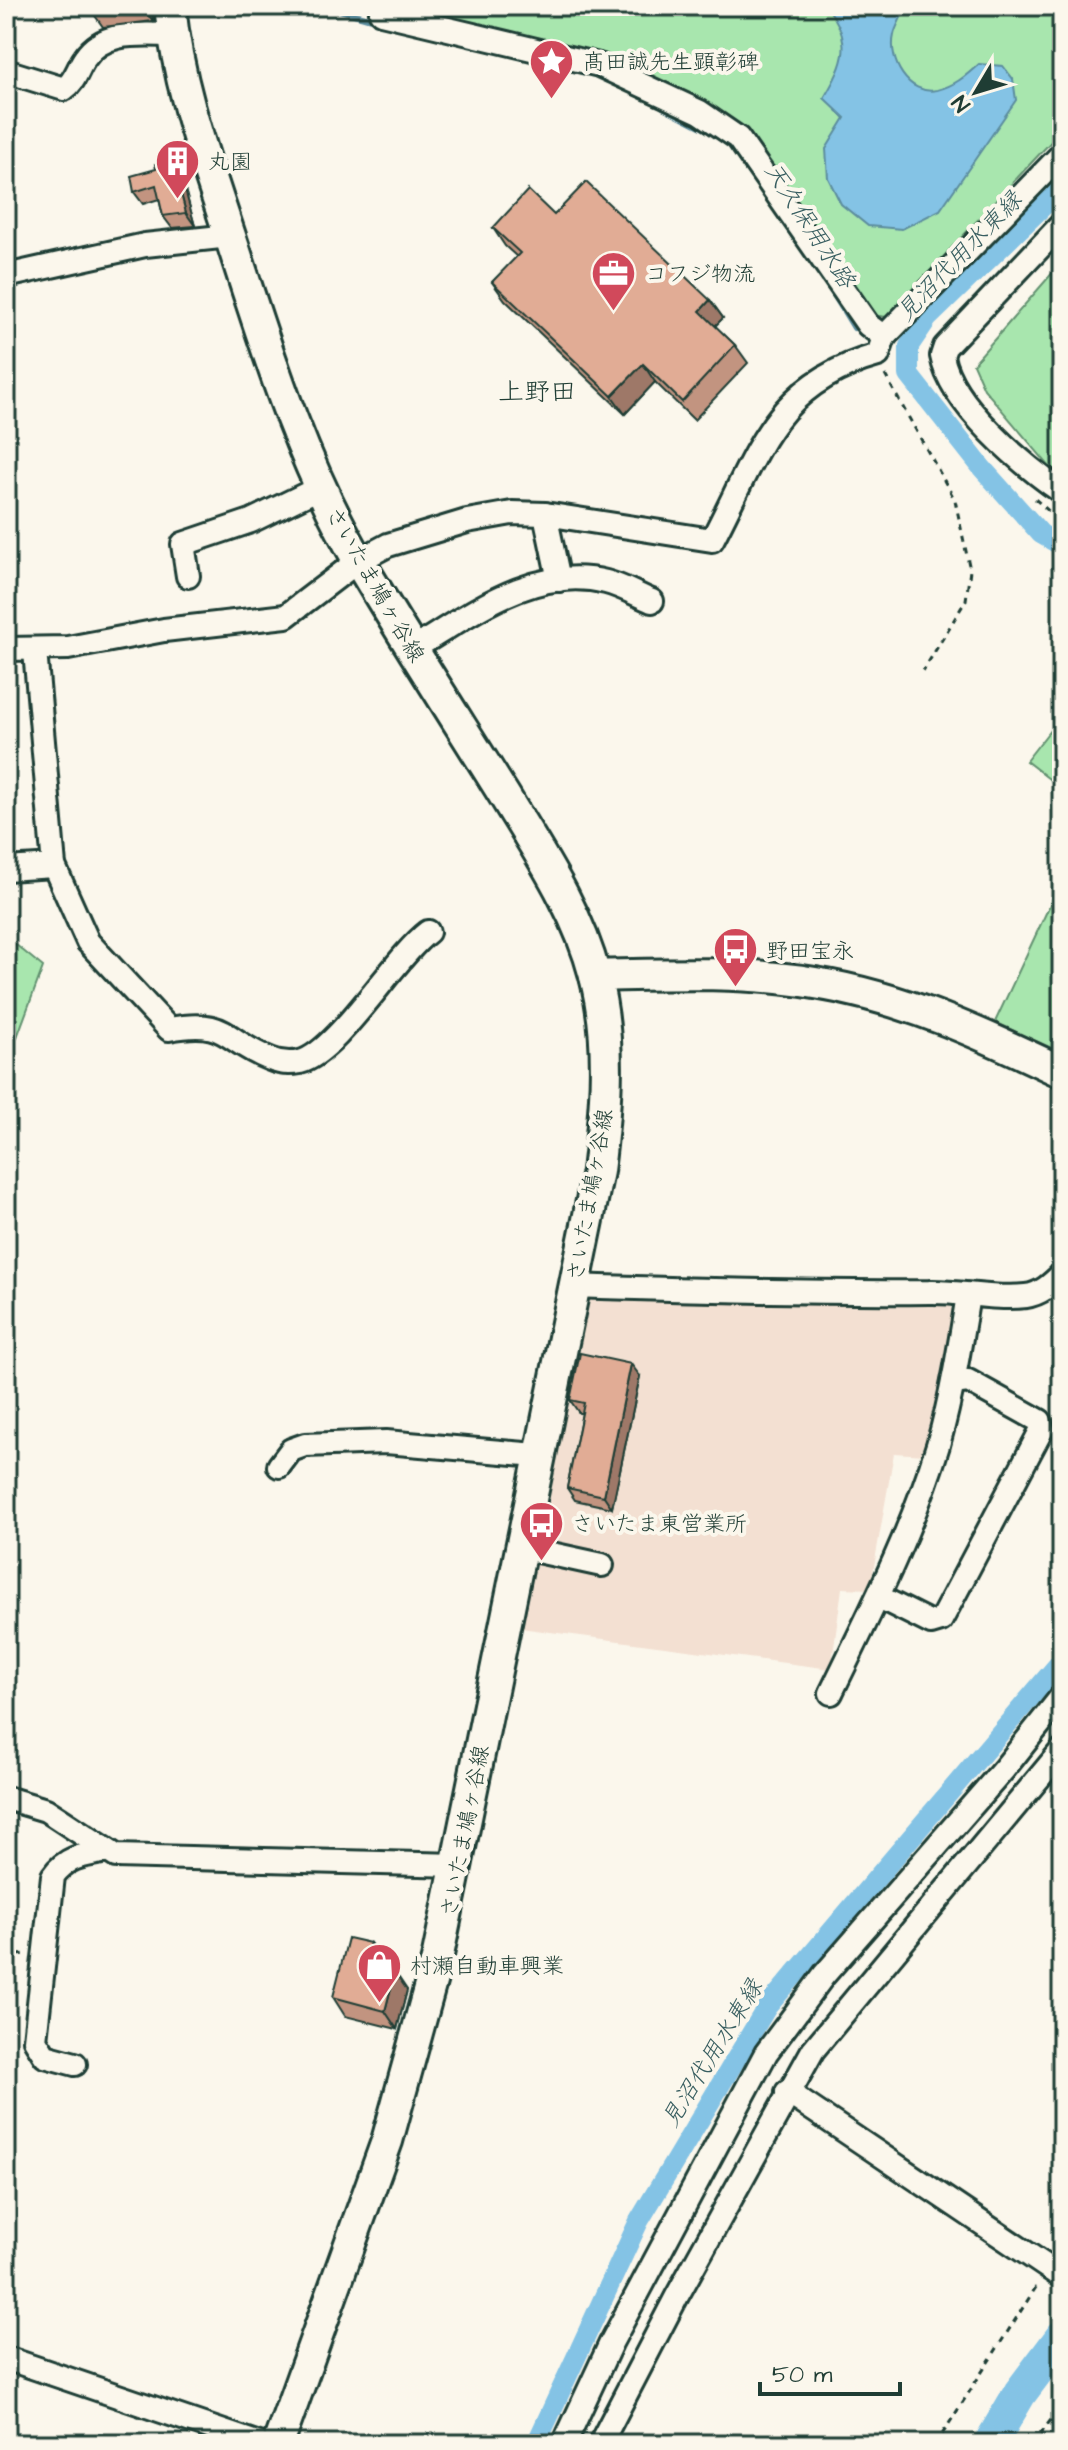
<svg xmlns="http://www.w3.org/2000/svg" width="1068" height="2450" font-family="'Architects Daughter','Klee One',sans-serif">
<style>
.built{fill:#f3e0d2}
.green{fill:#a8e6ae;stroke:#649271;stroke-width:2}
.water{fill:#84c3e5;stroke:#5c8d9e;stroke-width:2}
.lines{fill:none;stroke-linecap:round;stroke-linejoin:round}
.stream{stroke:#5c8d9e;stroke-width:6}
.canal{stroke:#84c3e5;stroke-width:20}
.river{stroke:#84c3e5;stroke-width:34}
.minor-casing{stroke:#1f3d34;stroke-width:28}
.major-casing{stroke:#1f3d34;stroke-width:36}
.path{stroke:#1f3d34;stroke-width:3;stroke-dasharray:6 6;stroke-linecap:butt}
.minor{stroke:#fbf7ec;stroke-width:22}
.major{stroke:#fbf7ec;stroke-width:30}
.wall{fill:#c29480;stroke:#1f3d34;stroke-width:2}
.shaded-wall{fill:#9e7868;stroke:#1f3d34;stroke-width:2}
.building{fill:#e1ac95;stroke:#1f3d34;stroke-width:2}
.labels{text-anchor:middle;stroke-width:8;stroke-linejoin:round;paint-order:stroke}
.poi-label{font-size:22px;fill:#1f3d34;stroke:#fbf7ec;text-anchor:start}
.street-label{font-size:22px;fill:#1f3d34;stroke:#fbf7ec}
.water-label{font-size:24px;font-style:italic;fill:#385e60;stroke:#fbf7ec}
.quarter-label{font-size:26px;fill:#1f3d34;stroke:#fbf7ec}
</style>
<rect width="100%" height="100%" fill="#fbf7ec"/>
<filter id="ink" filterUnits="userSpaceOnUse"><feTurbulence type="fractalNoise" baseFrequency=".0125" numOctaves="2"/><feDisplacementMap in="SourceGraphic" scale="16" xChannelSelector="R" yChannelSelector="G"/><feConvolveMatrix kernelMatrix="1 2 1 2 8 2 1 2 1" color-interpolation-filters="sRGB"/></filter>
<g filter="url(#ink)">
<polygon class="built" points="589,1296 748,1304 950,1306 955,1314 925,1455 894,1453 870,1589 842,1588 831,1669 520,1628"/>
<g class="green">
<polygon points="395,6 1062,6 1062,130 887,317 871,315 778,176 737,129 614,61"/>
<polygon points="1062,262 1062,473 1050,467 984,389 973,364"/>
<polygon points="1062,715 1062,789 1026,761"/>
<polygon points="1062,879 1062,1052 1060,1052 995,1022"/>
<polygon points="10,940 43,967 6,1067 6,945"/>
</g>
<path class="water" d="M 826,6 L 905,6 C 903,17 896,25 894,35 C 888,60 908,96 937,90 C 954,86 966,76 979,64 L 1003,66 L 1013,79 L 1016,100 L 940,210 L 902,229 L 868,226 L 841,204 L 828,178 L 826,149 L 845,118 L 824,98 C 845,62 854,41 826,6 Z"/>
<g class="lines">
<g class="stream">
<polyline points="326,6 378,21"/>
<polyline points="663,107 706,129"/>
<polyline points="829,287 854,328"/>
</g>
<g class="canal">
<polyline points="1062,188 928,318 909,346 909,375 982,468 1041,534 1062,546"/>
<polyline points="536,2444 639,2221 767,2007 1062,1660"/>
</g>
<polyline class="river" points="990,2444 1020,2393 1062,2337"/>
<defs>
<g id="minor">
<polyline points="381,6 381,13 599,65 700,112 738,138 868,325 884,337 1062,154"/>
<path d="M 6,71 L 64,89 C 76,81 77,69 85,58 C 105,29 142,35 173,35"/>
<path d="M 1062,224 L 945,347 L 942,356 C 951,405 1023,465 1062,492"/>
<polyline points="6,276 145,245 230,236"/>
<polyline points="545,514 559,580"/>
<polyline points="188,576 183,544 251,521 321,487"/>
<path d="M 6,649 L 68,648 L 164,630 L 286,616 L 358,561 L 388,545 L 467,521 L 512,513 L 545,514 L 712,540 C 758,453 773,384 878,355 L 884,337"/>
<path d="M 413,649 C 471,614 534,564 606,582 C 622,586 637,595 652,601"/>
<path d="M 35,651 L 54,866 L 88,942 L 169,1029 C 229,1018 222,1040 270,1059 C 279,1063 290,1064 300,1062 C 337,1053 394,958 428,932"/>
<polyline points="6,869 54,866"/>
<path d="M 574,1286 C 692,1290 810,1293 929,1292 C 961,1291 994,1300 1026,1296 C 1041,1294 1052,1284 1062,1274"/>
<polyline points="279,1466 291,1450 305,1445 386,1442 537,1455"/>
<polyline points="519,1547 602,1565"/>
<polyline points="879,1597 931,1623 941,1620 1042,1429 1040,1421 968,1381 953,1383"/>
<path d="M 831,1693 C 870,1613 912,1531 938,1445 C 952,1395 960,1345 968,1295"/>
<polyline points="6,1798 46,1810 116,1856 458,1865"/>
<path d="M 75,2064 L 45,2056 L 35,2040 L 53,1876 C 67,1856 85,1855 108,1851"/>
<polyline points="787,2092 1062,2277"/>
<polyline points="6,2358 259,2444"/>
<polyline points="564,2444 611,2343 766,2053 824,1975 1004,1769 1062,1696"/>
<polyline points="600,2444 677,2296 813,2050 1062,1750"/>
</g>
<g id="major">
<path d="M 170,6 C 178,87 206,162 231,239 C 267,350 300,461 360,563 C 406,641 456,718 504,795 C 539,853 578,910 595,976 C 612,1041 606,1106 598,1171 L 437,1960 L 387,2141 L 278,2444"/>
<path d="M 595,976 C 669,974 742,971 815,983 C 903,997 982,1034 1062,1072"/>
</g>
</defs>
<use href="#minor" class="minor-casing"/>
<use href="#major" class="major-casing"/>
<g class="path">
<polyline points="885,375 955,500 970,570 966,600 923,671"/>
<polyline points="1035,499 1062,523"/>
<polyline points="6,1957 25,1954"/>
<polyline points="936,2444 1038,2284"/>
<polyline points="1033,2444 1062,2405"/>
</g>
<use href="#minor" class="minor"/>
<use href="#major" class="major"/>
</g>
<g class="wall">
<polygon points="91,6 152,6 153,21 103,27 91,10"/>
<polygon points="172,160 180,172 195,226 172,228 163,216 159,199 143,204 134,192 156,169"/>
<polygon points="554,215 710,300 723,318 715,326 735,345 748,363 694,420 655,382 625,414 505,300 492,282 517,257 505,246 493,228"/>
<polygon points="640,1376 612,1508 575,1500 567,1488 582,1413 579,1413 570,1400"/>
<polygon points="370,1943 382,1961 381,1968 407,1990 397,2029 345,2016 333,1997"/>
</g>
<g class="shaded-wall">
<polygon points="142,6 152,6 153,21"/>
<polygon points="172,160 180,172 195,226 186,213"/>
<polygon points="710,300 723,318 712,329 700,311"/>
<polygon points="643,364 655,382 625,414 612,396"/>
<polygon points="631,1364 640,1376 612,1508 604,1496"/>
<polygon points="370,1943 382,1961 377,1982 364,1964"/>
<polygon points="395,1972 407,1990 397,2029 385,2011"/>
</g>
<g class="building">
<polygon points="91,6 122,6 91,10"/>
<polygon points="172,160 186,213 163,216 156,185 134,192 131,176 156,169 155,164"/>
<polygon points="586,182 710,300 700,311 735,345 682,402 643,364 612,396 492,282 520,253 493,228 528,190 554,215"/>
<polygon points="580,1353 631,1364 604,1496 567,1488 584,1403 570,1400"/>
<polygon points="348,1938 370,1943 364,1964 395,1972 385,2011 333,1997"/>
</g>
</g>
<defs>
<symbol id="sight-pin" viewBox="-11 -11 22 30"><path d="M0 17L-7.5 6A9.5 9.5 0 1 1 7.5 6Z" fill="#d1495b" stroke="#fbf7ec"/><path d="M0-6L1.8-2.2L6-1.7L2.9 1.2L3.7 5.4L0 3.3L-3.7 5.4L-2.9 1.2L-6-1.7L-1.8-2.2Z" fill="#fff"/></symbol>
<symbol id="building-pin" viewBox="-11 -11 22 30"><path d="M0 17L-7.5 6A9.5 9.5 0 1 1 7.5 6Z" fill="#d1495b" stroke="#fbf7ec"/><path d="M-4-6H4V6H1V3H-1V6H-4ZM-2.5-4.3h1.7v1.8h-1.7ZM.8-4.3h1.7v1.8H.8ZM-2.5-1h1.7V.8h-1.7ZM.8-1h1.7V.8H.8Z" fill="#fff"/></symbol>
<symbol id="office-pin" viewBox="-11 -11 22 30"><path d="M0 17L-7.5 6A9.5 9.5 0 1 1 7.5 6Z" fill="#d1495b" stroke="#fbf7ec"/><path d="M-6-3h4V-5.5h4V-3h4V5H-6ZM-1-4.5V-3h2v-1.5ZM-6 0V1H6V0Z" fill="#fff"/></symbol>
<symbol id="bus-pin" viewBox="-11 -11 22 30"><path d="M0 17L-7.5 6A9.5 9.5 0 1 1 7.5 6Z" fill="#d1495b" stroke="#fbf7ec"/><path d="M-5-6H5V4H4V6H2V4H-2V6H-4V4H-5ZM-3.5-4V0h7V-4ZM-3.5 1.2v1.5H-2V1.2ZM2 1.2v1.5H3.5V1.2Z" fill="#fff"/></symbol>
<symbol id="shop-pin" viewBox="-11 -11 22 30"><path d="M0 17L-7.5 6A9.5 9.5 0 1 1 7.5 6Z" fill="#d1495b" stroke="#fbf7ec"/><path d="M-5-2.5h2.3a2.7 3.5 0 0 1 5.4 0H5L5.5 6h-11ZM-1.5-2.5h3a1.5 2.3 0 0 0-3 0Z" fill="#fff"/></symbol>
</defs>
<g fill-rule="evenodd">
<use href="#sight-pin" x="526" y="36" width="51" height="69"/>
<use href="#building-pin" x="152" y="136" width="51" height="69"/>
<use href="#office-pin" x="588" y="248" width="51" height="69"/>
<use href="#bus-pin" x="710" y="924" width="51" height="69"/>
<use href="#bus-pin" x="516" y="1498" width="51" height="69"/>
<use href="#shop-pin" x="354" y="1940" width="51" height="69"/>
</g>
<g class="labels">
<g class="poi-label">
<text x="583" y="69">髙田誠先生顕彰碑</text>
<text x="208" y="169">丸園</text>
<text x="645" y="281">コフジ物流</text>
<text x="766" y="958">野田宝永</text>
<text x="572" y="1531">さいたま東営業所</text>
<text x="410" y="1973">村瀬自動車興業</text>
</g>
<g class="street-label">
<text transform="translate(376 584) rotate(60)" y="8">さいたま鳩ヶ谷線</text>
<text transform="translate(589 1195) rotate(-80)" y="8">さいたま鳩ヶ谷線</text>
<text transform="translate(464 1831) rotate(-79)" y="8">さいたま鳩ヶ谷線</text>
</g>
<g class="water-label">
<text transform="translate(810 225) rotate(57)" y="8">天久保用水路</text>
<text transform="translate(959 256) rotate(-46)" y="8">見沼代用水東縁</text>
<text transform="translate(712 2053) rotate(-58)" y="8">見沼代用水東縁</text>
</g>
<g class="quarter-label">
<text x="537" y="400">上野田</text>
</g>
</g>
<rect width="1068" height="2450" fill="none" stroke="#fbf7ec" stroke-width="32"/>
<rect x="16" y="16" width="1036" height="2418" fill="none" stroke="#1f3d34" stroke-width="3" filter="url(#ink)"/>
<g transform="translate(976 92) rotate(232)" stroke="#fbf7ec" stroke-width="6" paint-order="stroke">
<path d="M0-6L14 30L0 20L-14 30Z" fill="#1f3d34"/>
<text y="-12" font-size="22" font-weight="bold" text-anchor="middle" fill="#1f3d34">N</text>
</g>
<path d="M760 2382v12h140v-12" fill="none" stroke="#1f3d34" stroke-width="4"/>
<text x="772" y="2382" font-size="24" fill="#1f3d34" stroke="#fbf7ec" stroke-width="6" paint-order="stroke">50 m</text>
</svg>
